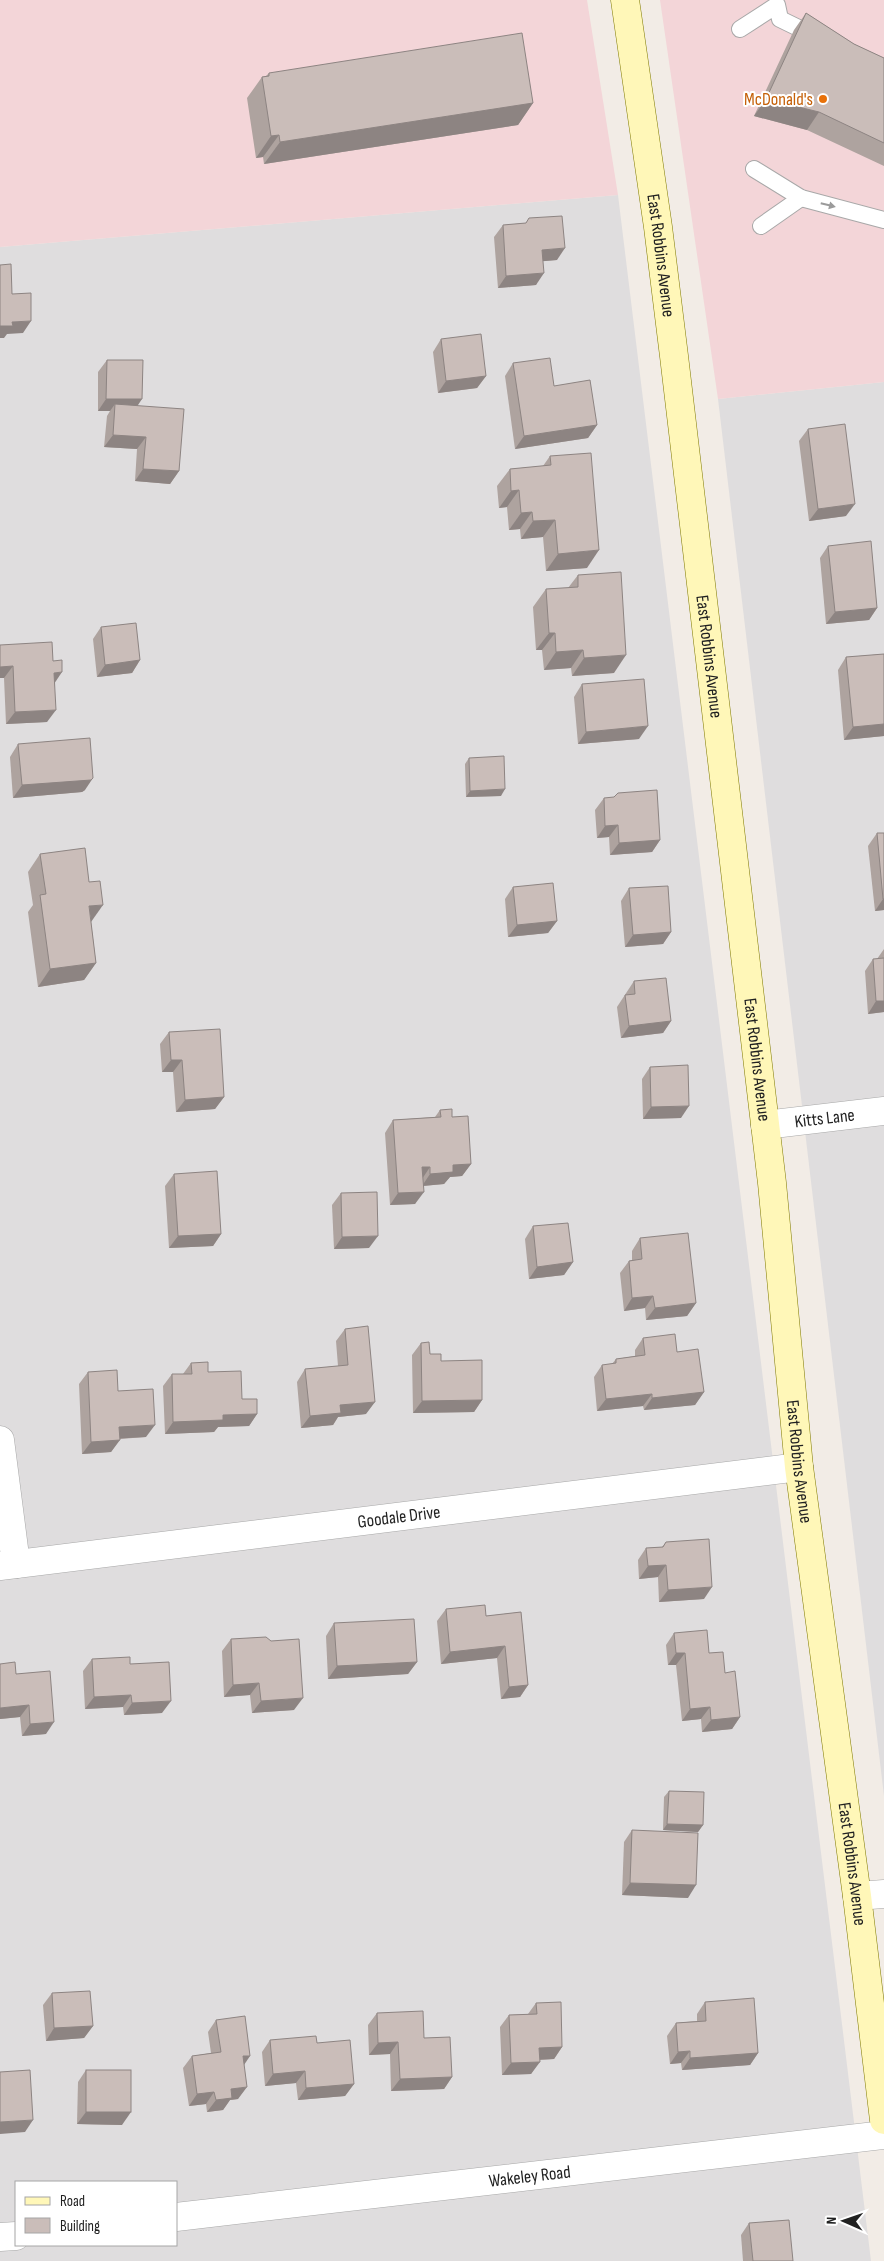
<svg xmlns="http://www.w3.org/2000/svg" width="884" height="2261" font-family="'Sofia Sans Condensed',sans-serif">
<style>
.residential{fill:#dfddde;fill-rule:evenodd}
.commercial{fill:#f3d5d8}
.lines{fill:none;stroke-linecap:round;stroke-linejoin:round}
.lane-casing{stroke:#a8a8a8;stroke-width:18}
.street-casing{stroke:#a8a8a8;stroke-width:29}
.secondary-casing{stroke:#7f7900;stroke-width:29}
.lane{stroke:#fff;stroke-width:16}
.street{stroke:#fff;stroke-width:28}
.secondary{stroke:#fff7b8;stroke-width:28}
.wall{fill:#aea39f}
.shaded-wall{fill:#8d8482}
.building{fill:#cabdb9;stroke:#8d8482}
.oneway{fill:#9b9b9b}
.food-dot{fill:#e8710a;stroke:#fff;stroke-width:2}
.labels{text-anchor:middle;stroke-width:4;stroke-linejoin:round;paint-order:stroke}
.food-label{font-size:18px;fill:#c56008;stroke:#fff;text-anchor:end}
.street-label{font-size:18px;fill:#212121;stroke:#fff}
</style>
<rect width="100%" height="100%" fill="#f2ece6"/>
<g class="residential">
<path d="M 618,195 L 871,2261 L 0,2261 L 0,247 ZM 16,2182 L 176,2182 L 176,2245 L 16,2245 Z"/>
<polygon points="884,382 884,1796 718,399"/>
</g>
<g class="commercial">
<polygon points="0,0 587,0 618,195 0,247"/>
<polygon points="660,0 884,0 884,382 718,399"/>
</g>
<g class="lines">
<defs>
<g id="lane">
<polyline points="740,29 777,5 780,19 817,37"/>
<polyline points="754,169 801,198 884,220"/>
<polyline points="761,226 801,198"/>
</g>
<g id="street">
<path id="s1" d="M 765,1125 L 884,1111"/>
<polyline points="0,1440 16,1564"/>
<path id="s2" d="M 0,1566 L 799,1467"/>
<polyline points="857,1896 884,1894"/>
<path id="s3" d="M 176,2217 L 884,2135"/>
<polyline points="0,2237 16,2236"/>
</g>
<g id="secondary">
<path id="s4" d="M 625,0 L 658,227 L 674,356 L 772,1183 L 799,1467 L 857,1896 L 884,2120"/>
</g>
</defs>
<use href="#lane" class="lane-casing"/>
<use href="#street" class="street-casing"/>
<use href="#secondary" class="secondary-casing"/>
<use href="#lane" class="lane"/>
<use href="#street" class="street"/>
<use href="#secondary" class="secondary"/>
</g>
<g class="wall">
<polygon points="806,13 854,44 884,58 884,166 807,130 754,116 794,30"/>
<polygon points="269,73 533,103 518,125 264,164 263,157 256,158 247,98 262,77 266,76"/>
<polygon points="529,218 557,260 543,261 536,285 498,288 494,237 503,225 526,223"/>
<polygon points="441,339 486,376 477,388 438,393 433,352"/>
<polygon points="107,360 138,406 179,471 170,484 135,481 137,449 104,447 107,416 110,411 98,411 98,372"/>
<polygon points="513,363 554,386 597,425 588,438 515,449 505,376"/>
<polygon points="808,429 846,516 809,521 799,441"/>
<polygon points="550,456 587,568 546,571 543,537 521,539 520,529 509,530 507,507 499,508 497,486 510,469 543,466"/>
<polygon points="828,546 877,608 869,620 826,624 820,558"/>
<polygon points="578,575 614,673 572,676 571,668 544,670 542,650 536,650 533,607 546,589 568,588"/>
<polygon points="101,627 140,660 132,673 97,677 93,639"/>
<polygon points="0,645 53,661 55,683 47,722 6,724 4,678 0,678"/>
<polygon points="884,654 884,736 844,740 838,670 846,657"/>
<polygon points="582,684 639,739 578,744 574,697"/>
<polygon points="18,744 85,790 82,792 13,798 10,757"/>
<polygon points="469,758 501,796 466,797 465,764"/>
<polygon points="604,798 660,840 652,852 610,855 609,837 597,838 595,810"/>
<polygon points="877,833 884,833 884,910 875,911 868,846"/>
<polygon points="40,854 91,922 96,963 84,980 38,987 28,912 33,905 28,872"/>
<polygon points="513,887 557,921 548,933 508,937 505,899"/>
<polygon points="629,888 671,932 663,944 625,947 621,901"/>
<polygon points="884,949 884,1012 868,1014 865,971 873,959 877,959"/>
<polygon points="634,981 671,1021 663,1033 621,1038 617,1007"/>
<polygon points="169,1032 224,1097 215,1109 176,1112 173,1072 162,1072 160,1044"/>
<polygon points="650,1067 681,1118 643,1119 642,1079"/>
<polygon points="440,1110 452,1117 471,1164 462,1176 450,1177 444,1184 423,1186 415,1204 390,1205 385,1133 393,1120 435,1117"/>
<polygon points="174,1174 221,1234 213,1246 169,1248 165,1186"/>
<polygon points="341,1193 369,1248 334,1249 332,1205"/>
<polygon points="533,1226 573,1262 564,1275 529,1279 525,1239"/>
<polygon points="640,1238 696,1303 687,1316 646,1320 645,1308 624,1311 620,1273 629,1261 632,1260 632,1251"/>
<polygon points="345,1329 366,1414 338,1417 333,1425 301,1428 297,1382 305,1369 338,1366 336,1341"/>
<polygon points="643,1338 677,1352 704,1392 695,1405 644,1410 643,1406 597,1411 594,1377 602,1365 612,1364 616,1359 635,1356 635,1350"/>
<polygon points="421,1343 430,1354 441,1361 482,1400 474,1412 413,1413 412,1355"/>
<polygon points="191,1363 208,1372 242,1399 257,1414 249,1426 218,1427 214,1432 165,1434 163,1386 172,1374 183,1374"/>
<polygon points="88,1372 118,1391 146,1437 120,1439 111,1452 82,1454 79,1384"/>
<polygon points="666,1542 704,1599 659,1602 658,1577 639,1579 638,1560 646,1548 662,1547"/>
<polygon points="446,1609 486,1616 521,1612 528,1685 520,1697 501,1699 497,1658 441,1664 437,1621"/>
<polygon points="334,1623 417,1662 408,1674 328,1679 326,1636"/>
<polygon points="674,1633 709,1653 725,1673 740,1717 732,1729 702,1732 701,1719 682,1721 676,1665 668,1665 666,1645"/>
<polygon points="231,1639 294,1710 252,1713 250,1695 224,1697 222,1651"/>
<polygon points="92,1659 130,1664 162,1713 124,1715 123,1707 85,1709 83,1671"/>
<polygon points="16,1674 46,1734 22,1736 20,1717 0,1719"/>
<polygon points="669,1791 703,1825 698,1832 663,1830 664,1797"/>
<polygon points="632,1830 688,1898 622,1895 624,1842"/>
<polygon points="52,1993 93,2026 84,2038 46,2041 43,2005"/>
<polygon points="705,2002 758,2053 750,2065 682,2070 681,2063 670,2064 667,2036 676,2023 697,2021 697,2014"/>
<polygon points="536,2003 562,2047 554,2059 540,2060 531,2074 502,2075 500,2027 509,2015 528,2014"/>
<polygon points="377,2013 424,2038 452,2077 444,2089 391,2091 390,2054 369,2055 368,2025"/>
<polygon points="216,2020 244,2065 238,2099 230,2100 223,2110 207,2112 206,2104 189,2106 183,2068 192,2056 211,2053 208,2032"/>
<polygon points="270,2040 317,2043 354,2084 345,2096 298,2100 296,2083 265,2086 262,2052"/>
<polygon points="86,2070 122,2125 77,2124 78,2082"/>
<polygon points="749,2223 793,2261 743,2261 741,2235"/>
</g>
<g class="shaded-wall">
<polygon points="766,99 819,112 807,130 754,116"/>
<polygon points="533,103 518,125 264,164 280,142"/>
<polygon points="279,135 263,157 256,158 271,136"/>
<polygon points="565,248 557,260 534,262 542,250"/>
<polygon points="544,273 536,285 498,288 506,276"/>
<polygon points="31,321 23,333 7,334 4,338 0,338 0,326 12,322"/>
<polygon points="486,376 477,388 438,393 446,381"/>
<polygon points="106,399 142,399 134,411 115,404 110,411 98,411"/>
<polygon points="597,425 588,438 515,449 524,436"/>
<polygon points="113,435 146,437 137,449 104,447"/>
<polygon points="143,469 179,471 170,484 135,481"/>
<polygon points="519,490 507,507 499,508 511,491"/>
<polygon points="855,504 846,516 809,521 818,509"/>
<polygon points="532,512 520,529 509,530 521,513"/>
<polygon points="555,520 543,537 521,539 533,521"/>
<polygon points="599,550 587,568 546,571 558,554"/>
<polygon points="877,608 869,620 826,624 835,612"/>
<polygon points="549,633 555,633 542,650 536,650"/>
<polygon points="583,650 571,668 544,670 556,652"/>
<polygon points="626,655 614,673 572,676 584,658"/>
<polygon points="140,660 132,673 97,677 105,665"/>
<polygon points="13,666 4,678 0,678 0,667"/>
<polygon points="62,672 54,684 54,673"/>
<polygon points="56,710 47,722 6,724 15,712"/>
<polygon points="884,724 884,736 844,740 853,727"/>
<polygon points="648,726 639,739 578,744 586,732"/>
<polygon points="93,778 85,790 82,792 13,798 22,785"/>
<polygon points="505,789 501,796 466,797 470,791"/>
<polygon points="618,825 609,837 597,838 605,826"/>
<polygon points="660,840 652,852 610,855 619,843"/>
<polygon points="883,899 884,899 884,910 875,911"/>
<polygon points="103,905 91,922 89,906"/>
<polygon points="557,921 548,933 508,937 517,925"/>
<polygon points="671,932 663,944 625,947 633,935"/>
<polygon points="96,963 84,980 38,987 50,969"/>
<polygon points="876,1001 884,1001 884,1012 868,1014"/>
<polygon points="671,1021 663,1033 621,1038 629,1026"/>
<polygon points="171,1060 182,1060 173,1072 162,1072"/>
<polygon points="224,1097 215,1109 176,1112 185,1100"/>
<polygon points="689,1106 681,1118 643,1119 651,1107"/>
<polygon points="471,1164 462,1176 450,1177 444,1184 422,1186 430,1174 453,1165"/>
<polygon points="422,1167 430,1167 422,1179"/>
<polygon points="424,1192 415,1204 390,1205 398,1193"/>
<polygon points="221,1234 213,1246 169,1248 178,1236"/>
<polygon points="378,1236 369,1248 334,1249 342,1237"/>
<polygon points="573,1262 564,1275 529,1279 537,1267"/>
<polygon points="653,1296 645,1308 624,1311 632,1298"/>
<polygon points="696,1303 687,1316 646,1320 655,1308"/>
<polygon points="704,1392 695,1405 644,1410 652,1398"/>
<polygon points="652,1394 643,1406 597,1411 606,1399"/>
<polygon points="482,1400 474,1412 413,1413 422,1401"/>
<polygon points="375,1402 366,1414 338,1417 333,1425 301,1428 310,1416 340,1405"/>
<polygon points="257,1414 249,1426 218,1427 214,1432 165,1434 173,1422 223,1415"/>
<polygon points="155,1425 146,1437 111,1439 119,1427"/>
<polygon points="120,1440 111,1452 82,1454 91,1442"/>
<polygon points="666,1565 658,1577 639,1579 648,1566"/>
<polygon points="712,1587 704,1599 659,1602 668,1590"/>
<polygon points="505,1646 497,1658 441,1664 450,1652"/>
<polygon points="676,1653 685,1653 676,1665 668,1665"/>
<polygon points="417,1662 408,1674 328,1679 337,1666"/>
<polygon points="259,1683 250,1695 224,1697 233,1685"/>
<polygon points="528,1685 520,1697 501,1699 509,1687"/>
<polygon points="131,1695 123,1707 85,1709 94,1697"/>
<polygon points="303,1698 294,1710 252,1713 261,1701"/>
<polygon points="171,1701 162,1713 124,1715 132,1703"/>
<polygon points="29,1705 20,1717 0,1719 0,1708"/>
<polygon points="710,1707 701,1719 682,1721 690,1709"/>
<polygon points="740,1717 732,1729 702,1732 711,1720"/>
<polygon points="54,1722 46,1734 22,1736 30,1724"/>
<polygon points="667,1824 703,1825 698,1832 663,1830"/>
<polygon points="630,1883 696,1885 688,1898 622,1895"/>
<polygon points="93,2026 84,2038 46,2041 54,2028"/>
<polygon points="398,2042 390,2054 369,2055 378,2043"/>
<polygon points="562,2047 554,2059 531,2060 539,2048"/>
<polygon points="690,2051 681,2063 670,2064 678,2052"/>
<polygon points="758,2053 750,2065 682,2070 690,2058"/>
<polygon points="243,2056 250,2056 242,2068"/>
<polygon points="540,2062 531,2074 502,2075 511,2063"/>
<polygon points="305,2071 296,2083 265,2086 273,2074"/>
<polygon points="452,2077 444,2089 391,2091 400,2079"/>
<polygon points="354,2084 345,2096 298,2100 306,2088"/>
<polygon points="247,2087 238,2099 230,2100 223,2110 207,2112 216,2100 231,2089"/>
<polygon points="214,2092 206,2104 189,2106 197,2094"/>
<polygon points="86,2112 131,2112 122,2125 77,2124"/>
<polygon points="33,2120 25,2132 0,2134 0,2122"/>
</g>
<g class="building">
<polygon points="806,13 854,44 884,58 884,143 819,112 766,99"/>
<polygon points="522,33 533,103 280,142 279,135 271,136 262,77 269,76 269,73"/>
<polygon points="562,216 565,248 542,250 544,273 506,276 503,225 526,223 529,218"/>
<polygon points="11,264 12,294 31,293 31,321 12,322 13,326 0,326 0,265"/>
<polygon points="481,334 486,376 446,381 441,339"/>
<polygon points="550,358 554,386 590,380 597,425 524,436 513,363"/>
<polygon points="107,360 143,360 142,399 106,399"/>
<polygon points="115,404 184,409 179,471 143,469 146,437 113,435"/>
<polygon points="845,424 855,504 818,509 808,429"/>
<polygon points="591,453 599,550 558,554 555,520 533,521 532,512 521,513 519,490 511,491 510,469 551,465 550,456"/>
<polygon points="871,541 877,608 835,612 828,546"/>
<polygon points="621,572 626,655 584,658 583,650 556,652 555,633 549,633 546,589 578,587 578,575"/>
<polygon points="136,623 140,660 105,665 101,627"/>
<polygon points="52,642 53,661 62,660 62,672 54,673 56,710 15,712 13,666 0,667 0,645"/>
<polygon points="884,654 884,724 853,727 846,657"/>
<polygon points="644,679 648,726 586,732 582,684"/>
<polygon points="90,738 93,778 91,780 22,785 18,744"/>
<polygon points="504,756 505,789 470,791 469,758"/>
<polygon points="657,790 660,840 619,843 618,825 605,826 604,798 614,797 618,793"/>
<polygon points="877,833 884,833 884,899 883,899"/>
<polygon points="85,848 89,882 100,881 103,905 89,906 96,963 50,969 40,895 46,894 40,854"/>
<polygon points="553,883 557,921 517,925 513,887"/>
<polygon points="668,886 671,932 633,935 629,888"/>
<polygon points="884,958 884,1001 876,1001 873,959"/>
<polygon points="666,978 671,1021 629,1026 625,995 635,994 634,981"/>
<polygon points="220,1029 224,1097 185,1100 182,1060 171,1060 169,1032"/>
<polygon points="688,1065 689,1106 651,1107 650,1067"/>
<polygon points="452,1109 452,1117 468,1116 471,1164 453,1165 453,1172 430,1174 430,1167 422,1167 424,1192 398,1193 393,1120 441,1117 440,1110"/>
<polygon points="217,1171 221,1234 178,1236 174,1174"/>
<polygon points="377,1192 378,1236 342,1237 341,1193"/>
<polygon points="568,1223 573,1262 537,1267 533,1226"/>
<polygon points="688,1233 696,1303 655,1308 653,1296 632,1298 629,1261 642,1259 640,1238"/>
<polygon points="368,1326 375,1402 340,1405 341,1413 310,1416 305,1369 348,1365 345,1329"/>
<polygon points="675,1334 677,1352 698,1349 704,1392 652,1398 652,1394 606,1399 602,1365 616,1363 616,1359 645,1355 643,1338"/>
<polygon points="429,1342 430,1354 441,1354 441,1361 482,1360 482,1400 422,1401 421,1343"/>
<polygon points="208,1362 208,1372 241,1371 242,1399 257,1399 257,1414 223,1415 223,1420 173,1422 172,1374 192,1374 191,1363"/>
<polygon points="117,1370 118,1391 153,1389 155,1425 119,1427 120,1440 91,1442 88,1372"/>
<polygon points="709,1539 712,1587 668,1590 666,1565 648,1566 646,1548 663,1547 666,1542"/>
<polygon points="485,1605 486,1616 521,1612 528,1685 509,1687 505,1646 450,1652 446,1609"/>
<polygon points="414,1619 417,1662 337,1666 334,1623"/>
<polygon points="707,1630 709,1653 723,1652 725,1673 735,1671 740,1717 711,1720 710,1707 690,1709 685,1653 676,1653 674,1633"/>
<polygon points="266,1637 271,1641 299,1639 303,1698 261,1701 259,1683 233,1685 231,1639"/>
<polygon points="130,1657 130,1664 169,1662 171,1701 132,1703 131,1695 94,1697 92,1659"/>
<polygon points="15,1662 16,1674 50,1671 54,1722 30,1724 29,1705 0,1708 0,1664"/>
<polygon points="669,1791 704,1792 703,1825 667,1824"/>
<polygon points="632,1830 698,1833 696,1885 630,1883"/>
<polygon points="90,1991 93,2026 54,2028 52,1993"/>
<polygon points="754,1998 758,2053 690,2058 690,2051 678,2052 676,2023 706,2021 705,2002"/>
<polygon points="561,2002 562,2047 539,2048 540,2062 511,2063 509,2015 537,2014 536,2003"/>
<polygon points="423,2011 424,2038 450,2037 452,2077 400,2079 398,2042 378,2043 377,2013"/>
<polygon points="245,2016 250,2056 243,2056 247,2087 231,2089 232,2098 216,2100 214,2092 197,2094 192,2056 221,2052 216,2020"/>
<polygon points="316,2036 317,2043 350,2040 354,2084 306,2088 305,2071 273,2074 270,2040"/>
<polygon points="30,2070 33,2120 0,2122 0,2072"/>
<rect x="86" y="2070" width="45" height="42"/>
<polygon points="789,2220 793,2261 753,2261 749,2223"/>
</g>
<defs><path id="oneway-solid" d="M-6-.8H1V-3.2L6.5 0L1 3.2V.8H-6Z" transform="scale(1.25)"/></defs>
<use class="oneway" href="#oneway-solid" transform="translate(828 205) rotate(14)"/>
<circle class="food-dot" cx="823" cy="99" r="5"/>
<g class="labels">
<g class="food-label">
<text x="813" y="105">McDonald's</text>
</g>
<g class="street-label">
<text dy="6" stroke="none"><textPath href="#s4" startOffset="258">East Robbins Avenue</textPath></text>
<text dy="6" stroke="none"><textPath href="#s4" startOffset="662">East Robbins Avenue</textPath></text>
<text dy="6" stroke="none"><textPath href="#s4" startOffset="1068">East Robbins Avenue</textPath></text>
<text dy="6" stroke="none"><textPath href="#s1" startOffset="60">Kitts Lane</textPath></text>
<text dy="6" stroke="none"><textPath href="#s4" startOffset="1472">East Robbins Avenue</textPath></text>
<text dy="6" stroke="none"><textPath href="#s2" startOffset="402">Goodale Drive</textPath></text>
<text dy="6" stroke="none"><textPath href="#s4" startOffset="1878">East Robbins Avenue</textPath></text>
<text dy="6" stroke="none"><textPath href="#s3" startOffset="356">Wakeley Road</textPath></text>
</g>
</g>
<rect x="15" y="2181" width="162" height="65" fill="#ffffff" stroke="#a6a6a6"/>
<rect x="25" y="2197" width="25" height="8" fill="#fff7b8" stroke="#a6a6a6"/>
<text x="60" y="2206" font-size="15" fill="#212121">Road</text>
<rect x="25" y="2218" width="25" height="15" fill="#cabdb9" stroke="#a6a6a6"/>
<text x="60" y="2231" font-size="15" fill="#212121">Building</text>
<g transform="translate(844 2221) rotate(272)" stroke="#ffffff" stroke-width="4" paint-order="stroke">
<path d="M0-4L9 19L0 12L-9 19Z" fill="#212121"/>
<text y="-8" font-size="14" font-weight="bold" text-anchor="middle" fill="#212121">N</text>
</g>
</svg>
